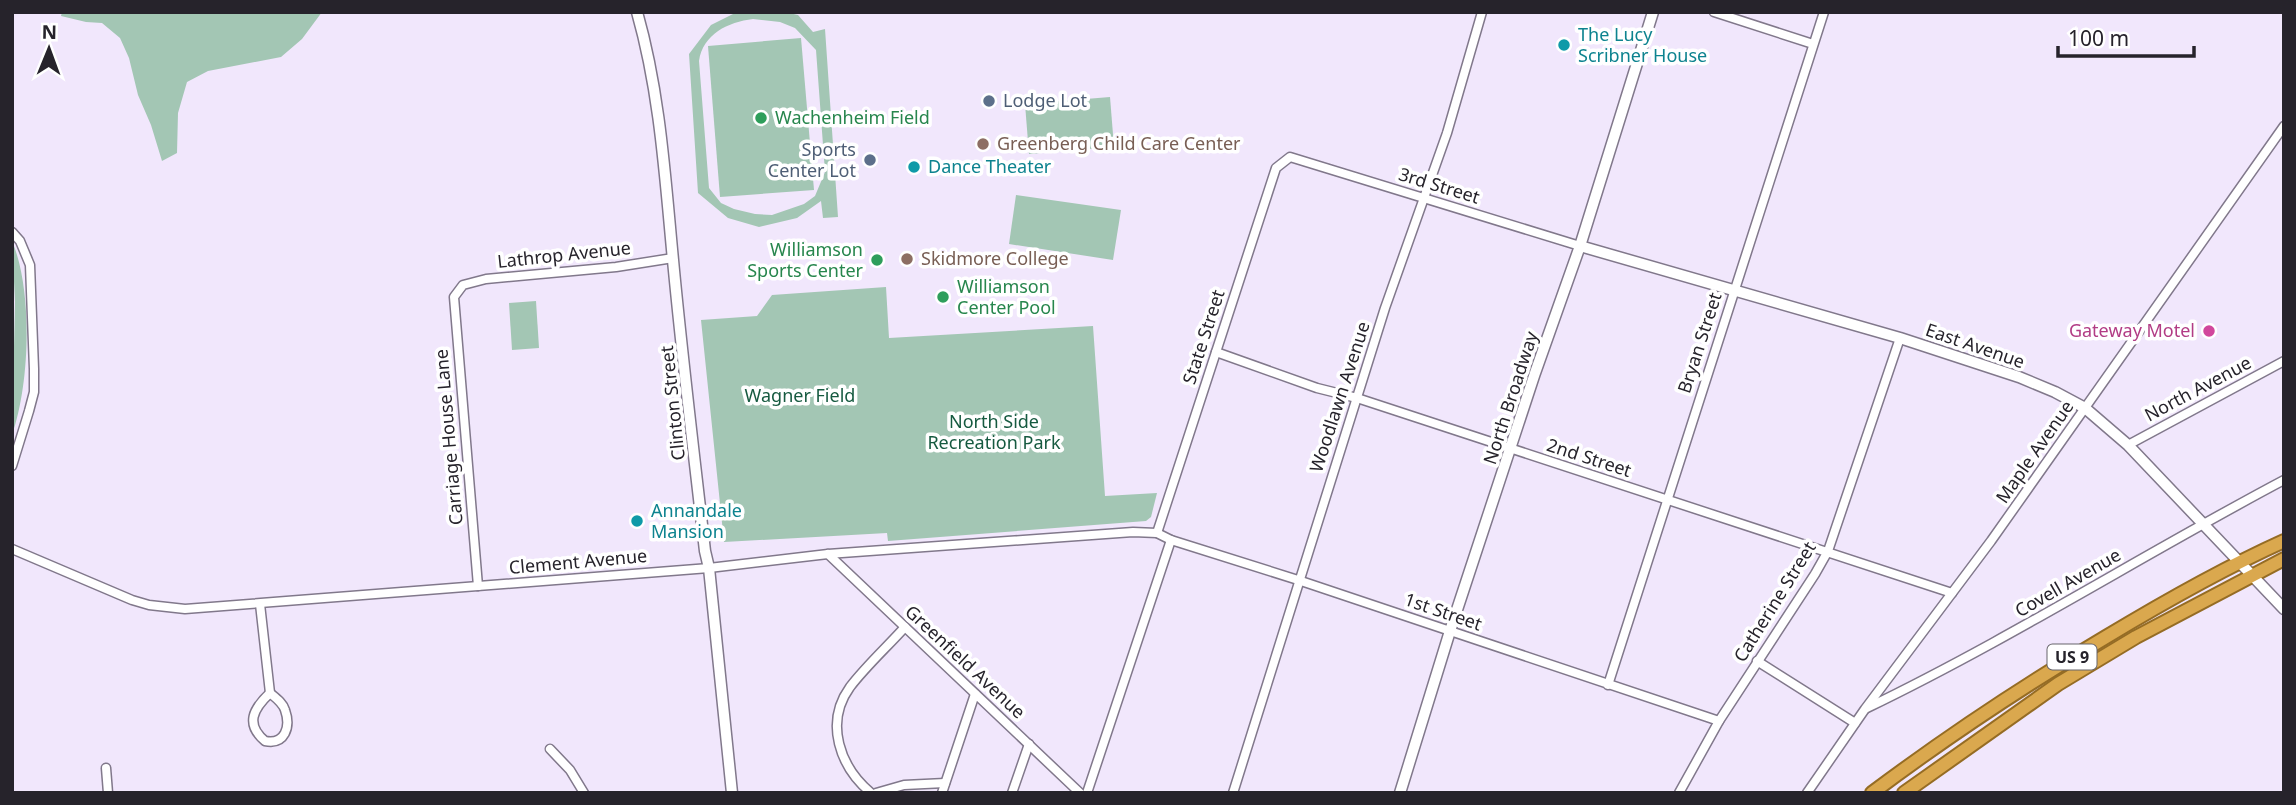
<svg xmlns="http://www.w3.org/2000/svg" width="2296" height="805" font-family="'Noto Sans',sans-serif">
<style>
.green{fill:#a3c6b4;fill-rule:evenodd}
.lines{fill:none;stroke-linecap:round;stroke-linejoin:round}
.minor-casing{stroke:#81788b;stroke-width:11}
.tertiary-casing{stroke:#81788b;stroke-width:13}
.trunk-casing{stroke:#956c24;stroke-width:16}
.minor{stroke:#fff;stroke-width:8}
.tertiary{stroke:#fff;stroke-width:10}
.trunk{stroke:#daa84e;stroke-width:12}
.culture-dot{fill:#0f9aa8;stroke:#fff;stroke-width:2.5}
.service-dot{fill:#5c6f8a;stroke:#fff;stroke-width:2.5}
.leisure-dot{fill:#2e9e5b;stroke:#fff;stroke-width:2.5}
.education-dot{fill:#8d6e63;stroke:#fff;stroke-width:2.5}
.hotel-dot{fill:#d1479c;stroke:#fff;stroke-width:2.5}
.labels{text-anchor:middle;stroke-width:7;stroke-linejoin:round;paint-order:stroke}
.shield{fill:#fff;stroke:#67656b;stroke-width:2}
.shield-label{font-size:16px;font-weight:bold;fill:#26232b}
.culture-label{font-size:18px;fill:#0d838f;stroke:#fff;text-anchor:start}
.service-label{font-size:18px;fill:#4e5e75;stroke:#fff;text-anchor:start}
.leisure-label{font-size:18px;fill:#27864d;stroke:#fff;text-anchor:start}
.education-label{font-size:18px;fill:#785e54;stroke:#fff;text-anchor:start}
.street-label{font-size:18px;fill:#26232b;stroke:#fff}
.hotel-label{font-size:18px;fill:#b23c85;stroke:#fff;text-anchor:end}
.park-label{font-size:18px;fill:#165a40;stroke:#fff}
</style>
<rect width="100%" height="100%" fill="#f1e7fc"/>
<g class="green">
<polygon points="62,12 322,12 302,39 281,57 208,71 187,82 178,113 177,153 162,161 151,125 138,95 129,58 120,38 102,23 86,22 61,16"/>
<path d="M 737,12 L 785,12 L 798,15 L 813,32 L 825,29 L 838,217 L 823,218 L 821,201 L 797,218 L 759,227 L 728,218 L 698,193 L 689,54 L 711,25 ZM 753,19 L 780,22 L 795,28 L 816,50 L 825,172 L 815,196 L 804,204 L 772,215 L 755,214 L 734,209 L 721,203 L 709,188 L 699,61 C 703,34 728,22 753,19 Z"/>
<polygon points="801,38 814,190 720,197 708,46"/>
<polygon points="1110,97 1114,147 1029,154 1025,104"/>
<polygon points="1016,195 1121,210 1113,260 1009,244"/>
<path d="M 12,241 C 33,290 30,384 12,435 L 15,302 Z"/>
<polygon points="886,287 889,338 1093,326 1105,496 1157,493 1151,517 1146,521 888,541 887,533 724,542 701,320 757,316 772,295"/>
<polygon points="536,301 539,348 512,350 509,303"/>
</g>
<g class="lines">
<defs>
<g id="minor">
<polyline points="1714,12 1813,44"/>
<polyline points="12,232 20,241 30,265 34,369 34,392 29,411 12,466"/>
<polyline points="1216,352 1317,388 1357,398 1952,593"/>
<polyline points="2128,445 2284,361"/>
<polyline points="1157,533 1276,168 1290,157 1580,246"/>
<polyline points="12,549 132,600 149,605 185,609 709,568 828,554 1133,532 1157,533 1171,540 1298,580 1719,721"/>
<polyline points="828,554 1080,793"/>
<polyline points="478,586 454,297 463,285 486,279 616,267 673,258"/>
<polyline points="260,604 270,693"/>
<polyline points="1757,661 1855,723"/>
<polyline points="1608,685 1824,12"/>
<path d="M 270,693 C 276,698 283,703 285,710 C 291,727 285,745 265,741 C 245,724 253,709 270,693 Z"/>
<path d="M 1867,708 C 2010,639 2144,554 2284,480"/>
<polyline points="550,749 570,770 584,793"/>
<polyline points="106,768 108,793"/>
<path d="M 871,793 C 840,767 824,723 850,687 C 866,666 887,647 905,627"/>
<polyline points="876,793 904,785 945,783"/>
<polyline points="942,793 975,694"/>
<polyline points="1012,793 1029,744"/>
<polyline points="1087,793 1171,540"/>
<polyline points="1233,793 1385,308 1447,133 1482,12"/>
<polyline points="1679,793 1719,721 1815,574 1828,551 1900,338"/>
<polyline points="1807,793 1865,709 1991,541 2284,126"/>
</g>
<g id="tertiary">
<path d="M 637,12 C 660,93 665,176 673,260 C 682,357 694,454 705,551 L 709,568 L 732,793"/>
<polyline points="1580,246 1900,338 2019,377 2055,392 2085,408 2128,445 2284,609"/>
<polyline points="1400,793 1450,631 1535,373 1580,246 1653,12"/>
</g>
<g id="trunk">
<path d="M 1872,793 C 1948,736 2025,685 2106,637 C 2164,602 2222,569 2284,541"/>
<polyline points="1904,793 2058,684 2136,637 2284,559"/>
</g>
</defs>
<use href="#minor" class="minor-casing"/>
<use href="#tertiary" class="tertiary-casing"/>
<use href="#trunk" class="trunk-casing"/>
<use href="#minor" class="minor"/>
<use href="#tertiary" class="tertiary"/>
<use href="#trunk" class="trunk"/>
</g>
<g class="culture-dot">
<circle cx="1564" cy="45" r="7"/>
<circle cx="914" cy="167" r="7"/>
<circle cx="637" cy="521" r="7"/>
</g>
<g class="service-dot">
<circle cx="989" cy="101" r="7"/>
<circle cx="870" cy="160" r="7"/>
</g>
<g class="leisure-dot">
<circle cx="761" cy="118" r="7"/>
<circle cx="877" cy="260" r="7"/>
<circle cx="943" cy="297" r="7"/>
</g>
<g class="education-dot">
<circle cx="983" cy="144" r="7"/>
<circle cx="907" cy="259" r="7"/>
</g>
<circle class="hotel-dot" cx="2209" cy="331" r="7"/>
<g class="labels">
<rect class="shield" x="2047.5" y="644.5" width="49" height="25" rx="5"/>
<g class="shield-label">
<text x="2072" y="663">US 9</text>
</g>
<g class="culture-label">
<text x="1578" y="41">The Lucy<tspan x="1578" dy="21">Scribner House</tspan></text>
<text x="928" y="173">Dance Theater</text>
<text x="651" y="517">Annandale<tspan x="651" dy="21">Mansion</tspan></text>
</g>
<g class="service-label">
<text x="1003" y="107">Lodge Lot</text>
<text x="856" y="156" text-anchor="end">Sports<tspan x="856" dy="21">Center Lot</tspan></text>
</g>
<g class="leisure-label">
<text x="775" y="124">Wachenheim Field</text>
<text x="863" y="256" text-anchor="end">Williamson<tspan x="863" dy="21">Sports Center</tspan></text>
<text x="957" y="293">Williamson<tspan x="957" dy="21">Center Pool</tspan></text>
</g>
<g class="education-label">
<text x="997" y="150">Greenberg Child Care Center</text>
<text x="921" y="265">Skidmore College</text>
</g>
<g class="street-label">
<text transform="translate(1439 186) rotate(17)" y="6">3rd Street</text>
<text transform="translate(564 255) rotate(-6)" y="6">Lathrop Avenue</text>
<text transform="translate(1204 337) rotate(-72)" y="6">State Street</text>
<text transform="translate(1700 343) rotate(-72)" y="6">Bryan Street</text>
<text transform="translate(1975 346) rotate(19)" y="6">East Avenue</text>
<text transform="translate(2198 389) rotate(-28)" y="6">North Avenue</text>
<text transform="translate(1340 397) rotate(-72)" y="6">Woodlawn Avenue</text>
<text transform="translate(1511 398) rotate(-72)" y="6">North Broadway</text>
<text transform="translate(673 403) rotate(-96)" y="6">Clinton Street</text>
<text transform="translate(449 437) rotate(-95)" y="6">Carriage House Lane</text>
<text transform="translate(2035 452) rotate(-55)" y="6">Maple Avenue</text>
<text transform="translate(1589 458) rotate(18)" y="6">2nd Street</text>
<text transform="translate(578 562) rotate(-5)" y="6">Clement Avenue</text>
<text transform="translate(2068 583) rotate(-30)" y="6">Covell Avenue</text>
<text transform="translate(1775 602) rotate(-58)" y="6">Catherine Street</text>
<text transform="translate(1443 612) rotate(19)" y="6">1st Street</text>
<text transform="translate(965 662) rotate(43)" y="6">Greenfield Avenue</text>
</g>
<g class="hotel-label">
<text x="2195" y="337">Gateway Motel</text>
</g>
<g class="park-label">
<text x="800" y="402">Wagner Field</text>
<text x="994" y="428">North Side<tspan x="994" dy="21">Recreation Park</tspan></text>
</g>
</g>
<rect width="2296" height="805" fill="none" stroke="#26232b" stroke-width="28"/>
<g transform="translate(49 49) rotate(1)" stroke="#ffffff" stroke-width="5" paint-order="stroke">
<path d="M0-5L12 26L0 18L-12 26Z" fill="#26232b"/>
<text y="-10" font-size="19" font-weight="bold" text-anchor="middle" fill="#26232b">N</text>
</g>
<path d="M2058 46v10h136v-10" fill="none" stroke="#26232b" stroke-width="3.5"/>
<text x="2068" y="46" font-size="21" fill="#26232b" stroke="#ffffff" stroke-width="5" paint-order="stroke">100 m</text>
</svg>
